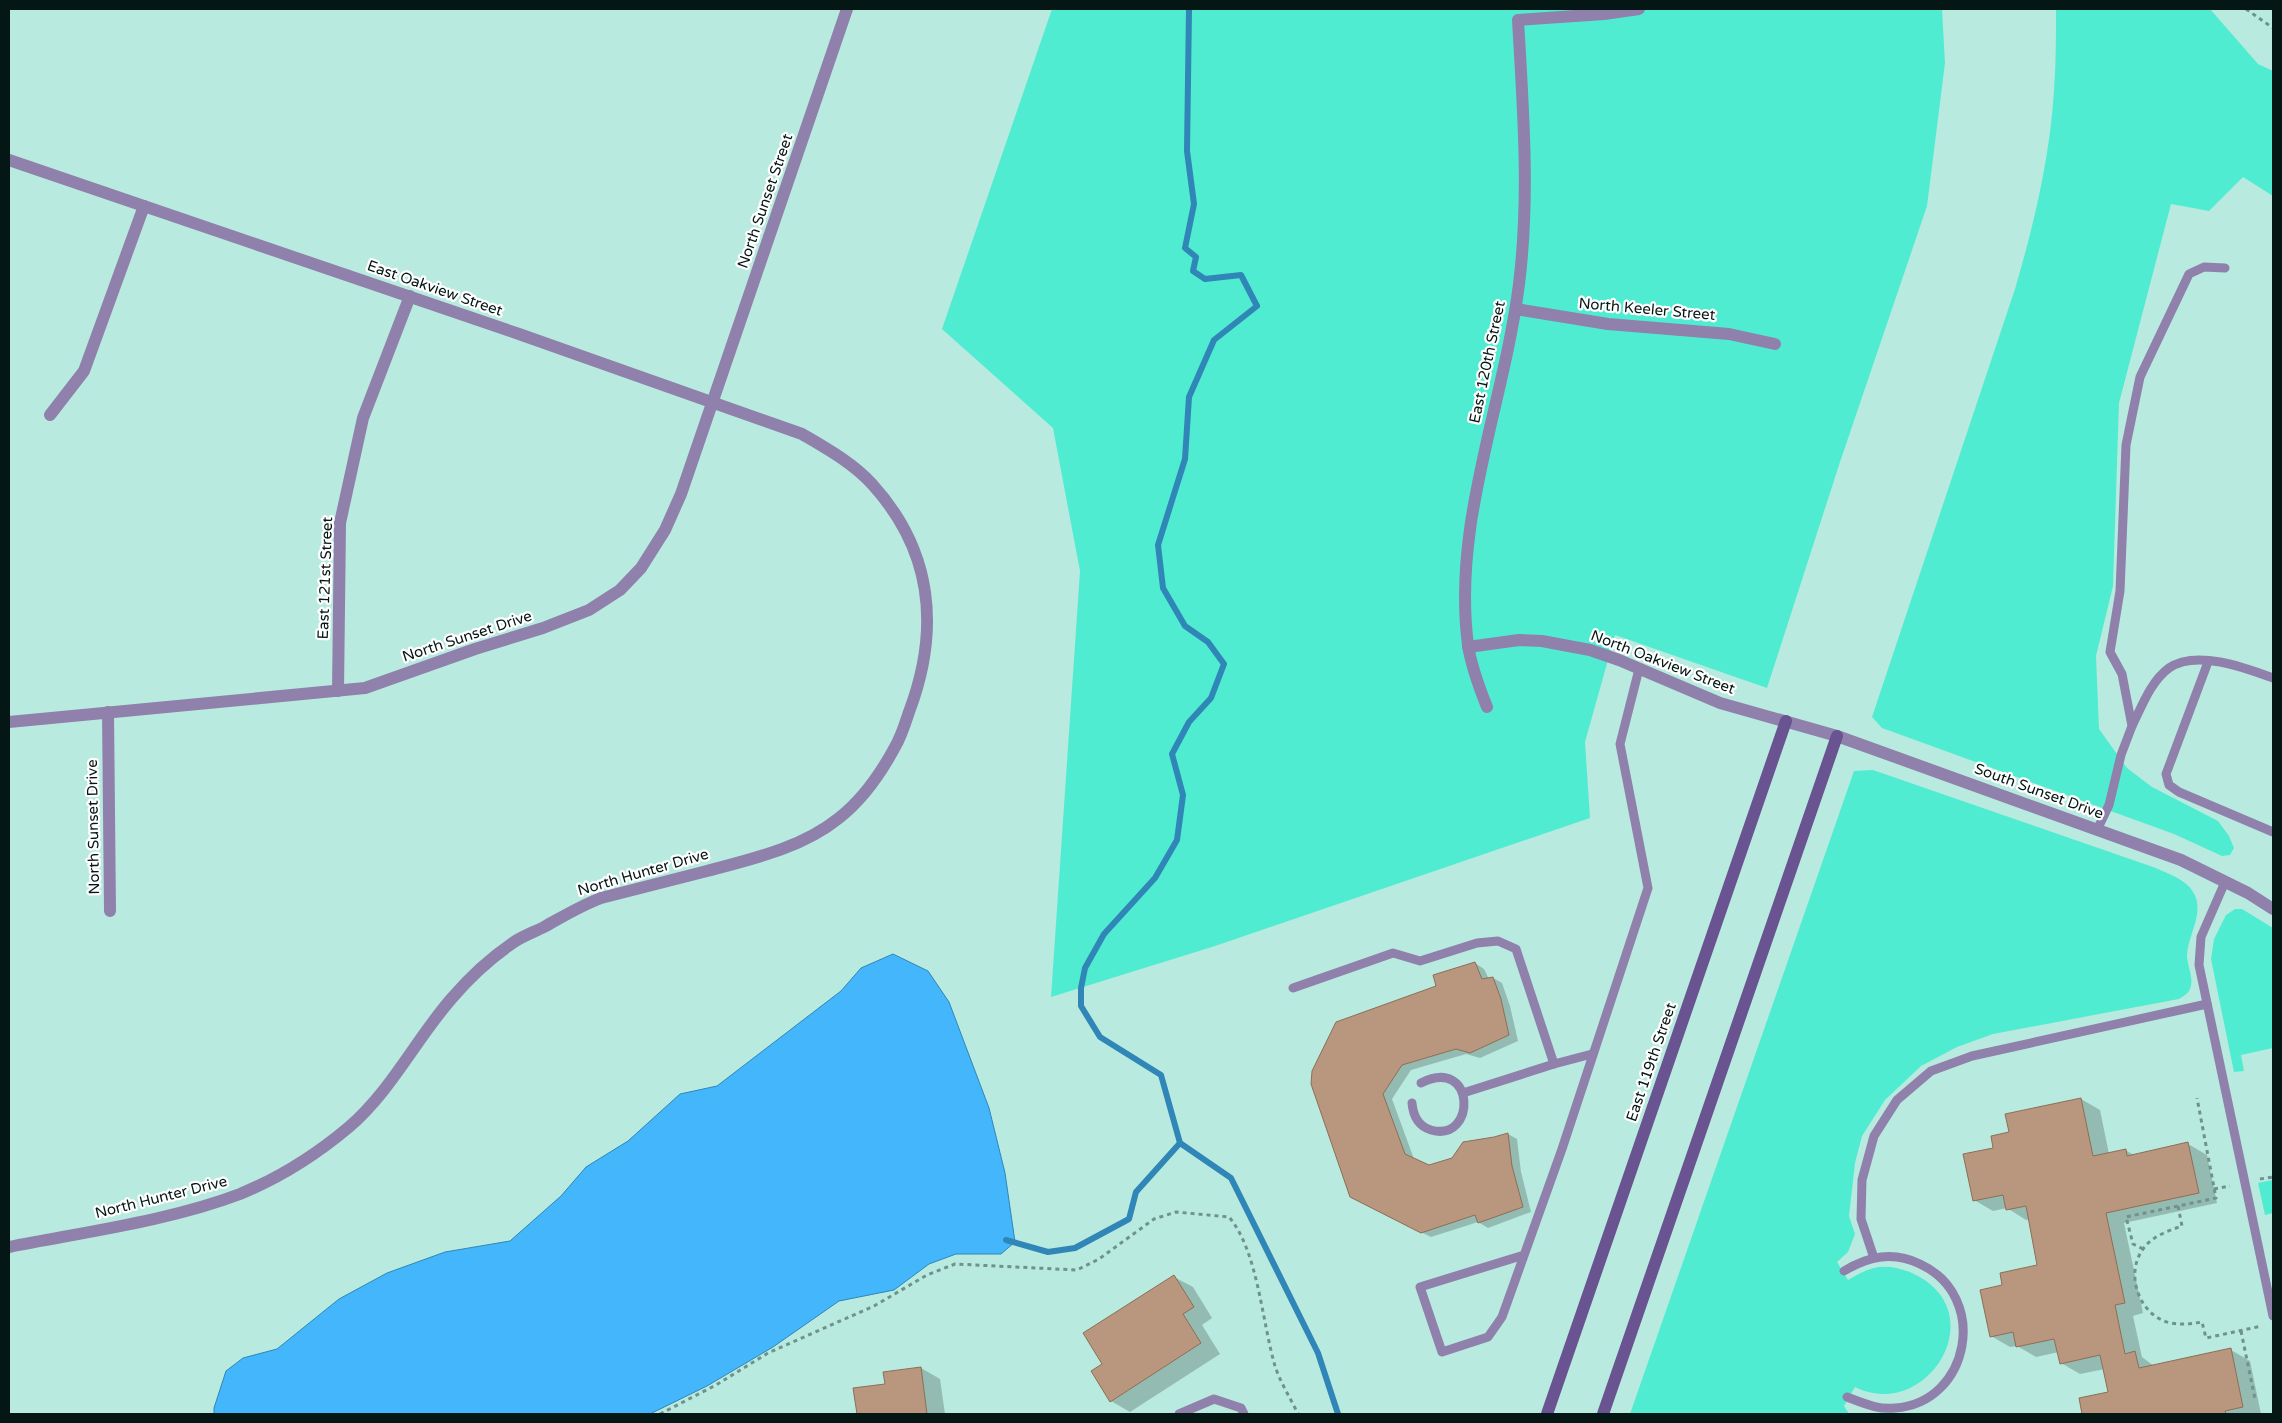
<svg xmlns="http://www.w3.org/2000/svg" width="2282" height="1423" font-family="'Varela Round',sans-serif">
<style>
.green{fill:#50ecd2}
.water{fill:#43b6fc;stroke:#3086b6}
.shadow{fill:#0003}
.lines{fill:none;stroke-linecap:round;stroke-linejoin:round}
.stream{stroke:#3086b6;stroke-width:6}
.building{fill:#b8977e;stroke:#8d6e56}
.path{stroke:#6f938c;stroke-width:3;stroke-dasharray:4 4;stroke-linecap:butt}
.service{stroke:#8f81ab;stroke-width:9}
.minor{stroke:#8f81ab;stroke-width:12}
.secondary{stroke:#695390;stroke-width:12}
.labels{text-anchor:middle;stroke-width:4.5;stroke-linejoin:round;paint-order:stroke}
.street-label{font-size:15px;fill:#051714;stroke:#fff}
</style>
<rect width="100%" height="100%" fill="#b9eadf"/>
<g class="green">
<polygon points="1052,9 1942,9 1945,63 1927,206 1840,462 1767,688 1615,635 1585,742 1590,818 1215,946 1051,997 1080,571 1053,428 942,329"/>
<path d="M 2056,9 L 2210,9 L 2258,64 L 2273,71 L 2273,196 L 2243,177 L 2209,211 L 2171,204 L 2119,403 L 2113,586 L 2096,656 L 2099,729 L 2127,768 L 2152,787 L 2218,821 L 2229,836 L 2234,848 L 2230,855 L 2222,856 L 2174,834 L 1882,728 L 1872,717 L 2015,289 C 2034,224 2050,157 2054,90 C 2056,63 2056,36 2056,9 Z"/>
<path d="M 1873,770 L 2153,867 C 2169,874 2190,880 2196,898 C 2202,917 2188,936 2187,955 C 2187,965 2193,976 2191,985 C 2190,993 2185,995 2179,999 L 1993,1034 L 1957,1047 L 1921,1066 L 1885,1100 L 1862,1136 L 1855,1163 L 1849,1216 L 1855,1234 L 1848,1252 L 1837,1262 L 1848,1280 C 1871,1266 1885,1262 1912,1273 C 1996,1311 1927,1423 1855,1387 L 1844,1406 L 1849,1414 L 1630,1414 L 1854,771 Z"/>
<polygon points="2235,909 2242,909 2273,928 2273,1048 2241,1055 2244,1071 2234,1072 2211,959 2214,939 2226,915"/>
<polygon points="2273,1180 2273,1213 2265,1215 2258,1183"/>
</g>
<polygon class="water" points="893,954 928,971 949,1002 989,1108 1005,1173 1015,1242 1001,1254 956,1254 929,1264 894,1290 839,1301 773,1347 707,1386 650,1414 214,1414 214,1408 226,1371 243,1358 277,1349 339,1299 387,1273 445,1252 510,1241 561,1196 586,1167 628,1141 680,1094 717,1086 841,991 861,968"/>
<g class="shadow">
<polygon points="1475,963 1484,969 1489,979 1493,978 1502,983 1510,1006 1518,1041 1480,1058 1466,1054 1411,1070 1392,1099 1414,1159 1429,1167 1453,1159 1508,1134 1517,1139 1521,1172 1531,1212 1488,1228 1478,1222 1431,1237 1361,1202 1313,1084 1438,987"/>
<polygon points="2081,1099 2100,1110 2109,1154 2125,1150 2134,1155 2188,1144 2207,1155 2217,1203 2124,1223 2143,1313 2133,1316 2142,1357 2154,1366 2231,1350 2250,1361 2261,1414 2084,1414 2080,1399 2110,1393 2105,1369 2080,1374 2061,1363 2059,1352 2036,1357 2017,1346 2010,1347 1991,1336 2004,1286 2039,1266 2030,1219 2026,1220 2007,1208 1993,1211 1974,1200 1995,1149 2011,1133"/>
<polygon points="1174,1277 1193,1287 1212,1318 1202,1325 1220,1354 1130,1412 1111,1401 1104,1364"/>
<polygon points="921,1368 940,1379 945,1414 858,1414 855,1389 886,1385"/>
</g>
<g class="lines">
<g class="stream">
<polyline points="1189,9 1187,151 1194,204 1185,248 1196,257 1193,271 1205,279 1241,275 1257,306 1214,340 1189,397 1185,459 1158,545 1163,588 1185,626 1208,642 1224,664 1211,698 1189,722 1172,754 1183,795 1177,840 1155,878 1104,934 1085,968 1081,988 1081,1006 1100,1037 1161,1075 1180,1143 1231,1178 1318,1353 1338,1414"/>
<polyline points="1006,1240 1048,1252 1075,1248 1129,1219 1136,1192 1180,1143"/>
</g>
</g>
<g class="building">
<polygon points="1475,962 1482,979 1493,977 1501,999 1509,1035 1470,1053 1456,1049 1402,1065 1383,1094 1405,1154 1429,1165 1452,1158 1463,1142 1494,1137 1508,1133 1512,1166 1523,1207 1478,1223 1475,1215 1421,1233 1350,1197 1311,1084 1312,1071 1336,1022 1436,986 1433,975"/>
<polygon points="2081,1098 2093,1156 2126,1149 2127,1156 2188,1142 2199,1193 2106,1213 2125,1303 2115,1305 2125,1354 2135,1351 2139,1368 2231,1348 2243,1407 2225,1411 2226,1414 2082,1414 2079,1398 2108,1392 2100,1355 2060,1364 2054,1339 2016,1347 2013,1332 1990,1337 1980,1290 2002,1285 2000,1273 2037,1265 2026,1206 2006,1210 2003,1195 1973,1201 1963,1154 1993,1148 1991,1136 2009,1132 2005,1114"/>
<polygon points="1174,1275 1194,1307 1183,1314 1201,1343 1110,1402 1091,1371 1102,1364 1083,1333"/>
<polygon points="921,1367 927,1414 857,1414 853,1388 885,1384 883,1372"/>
</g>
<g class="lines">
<g class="path">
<polyline points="2246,9 2273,28"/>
<polyline points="2260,1179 2273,1177"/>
<polyline points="2214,1189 2230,1186"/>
<path d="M 2178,1206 L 2182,1226 C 2168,1231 2152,1236 2143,1249 C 2124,1275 2140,1317 2171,1323 C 2182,1325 2192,1324 2202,1322 L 2206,1338 L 2262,1326"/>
<polyline points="2143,1249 2133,1244 2126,1217 2216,1198 2197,1098"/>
<polyline points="2241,1331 2255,1399"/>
<path d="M 660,1414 L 716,1385 L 768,1353 L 874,1306 L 927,1275 L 955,1264 L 1077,1270 L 1099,1259 L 1154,1219 L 1176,1212 L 1229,1217 C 1258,1251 1262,1322 1275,1366 C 1280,1382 1291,1399 1298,1414"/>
</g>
<g class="service">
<polyline points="2208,662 2166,774 2169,785 2179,792 2273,832"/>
<path d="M 2132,726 C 2142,706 2151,681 2169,668 C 2196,649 2246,668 2273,678"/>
<polyline points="2097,830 2109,805 2121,755 2132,726 2122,674 2110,652 2120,591 2126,445 2140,377 2189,274 2204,267 2225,268"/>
<polyline points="2225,882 2201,937 2199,965 2273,1316"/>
<polyline points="1293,988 1393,953 1420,961 1477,943 1498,941 1516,949 1554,1064 1592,1054"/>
<polyline points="1463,1093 1554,1064"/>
<path d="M 1412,1103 C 1413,1115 1418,1126 1431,1130 C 1477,1143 1476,1055 1421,1083"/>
<polyline points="1524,1255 1420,1287 1442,1352 1488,1337 1502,1317 1562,1149 1648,888 1620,744 1639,669"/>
<polyline points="1874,1258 1861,1219 1862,1180 1874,1136 1897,1100 1931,1071 1972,1056 2207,1004"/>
<path d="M 1844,1271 C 1869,1256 1893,1251 1920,1264 C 1990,1296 1970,1403 1895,1408 C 1878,1410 1863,1403 1847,1397"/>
<polyline points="1179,1414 1214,1399 1241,1408 1244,1414"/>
</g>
<g class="minor">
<path d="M 9,160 L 519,334 L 802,434 C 826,448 853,463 872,484 C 933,551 940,630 909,712 C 905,724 901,737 895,747 C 881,773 862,800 839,818 C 802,848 752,859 707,871 C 672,880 636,889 601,898 C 580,906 564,916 544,927 C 534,932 523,936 514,942 C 492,957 469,978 452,998 C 416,1039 391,1091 349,1127 C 317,1154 279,1178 240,1194 C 169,1221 84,1232 9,1247"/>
<polyline points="1516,309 1608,324 1729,334 1775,344"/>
<polyline points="50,415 84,371 144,206"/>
<polyline points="1468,647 1519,640 1542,641 1590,650 1619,660 1720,703 1837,736 2181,860 2248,893 2273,909"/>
<polyline points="338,691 340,523 363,418 410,296"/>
<path d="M 1487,707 C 1479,687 1471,666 1468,645 C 1452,523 1504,404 1519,284 C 1530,196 1523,108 1518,20 L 1604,14 L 1639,9"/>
<polyline points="108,712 110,911"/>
<polyline points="9,722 365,688 475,649 543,628 589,610 620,590 641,568 665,530 681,494 847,9"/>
</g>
<g class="secondary">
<polyline points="1547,1414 1786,721"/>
<polyline points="1603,1414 1837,736"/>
</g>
</g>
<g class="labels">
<g class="street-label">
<text transform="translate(765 201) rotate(-71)" y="5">North Sunset Street</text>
<text transform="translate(435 288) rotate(19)" y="5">East Oakview Street</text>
<text transform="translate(1647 309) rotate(5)" y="5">North Keeler Street</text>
<text transform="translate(1487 362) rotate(-78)" y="5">East 120th Street</text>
<text transform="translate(325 578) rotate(-88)" y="5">East 121st Street</text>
<text transform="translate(467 636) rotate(-18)" y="5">North Sunset Drive</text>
<text transform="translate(1663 662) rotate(21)" y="5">North Oakview Street</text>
<text transform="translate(2039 791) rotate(20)" y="5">South Sunset Drive</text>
<text transform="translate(93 827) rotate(-91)" y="5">North Sunset Drive</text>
<text transform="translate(643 872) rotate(-16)" y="5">North Hunter Drive</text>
<text transform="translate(1651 1062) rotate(-71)" y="5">East 119th Street</text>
<text transform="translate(161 1197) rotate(-14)" y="5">North Hunter Drive</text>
</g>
</g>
<rect width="2282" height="1423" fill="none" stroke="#051714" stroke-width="20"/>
</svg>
